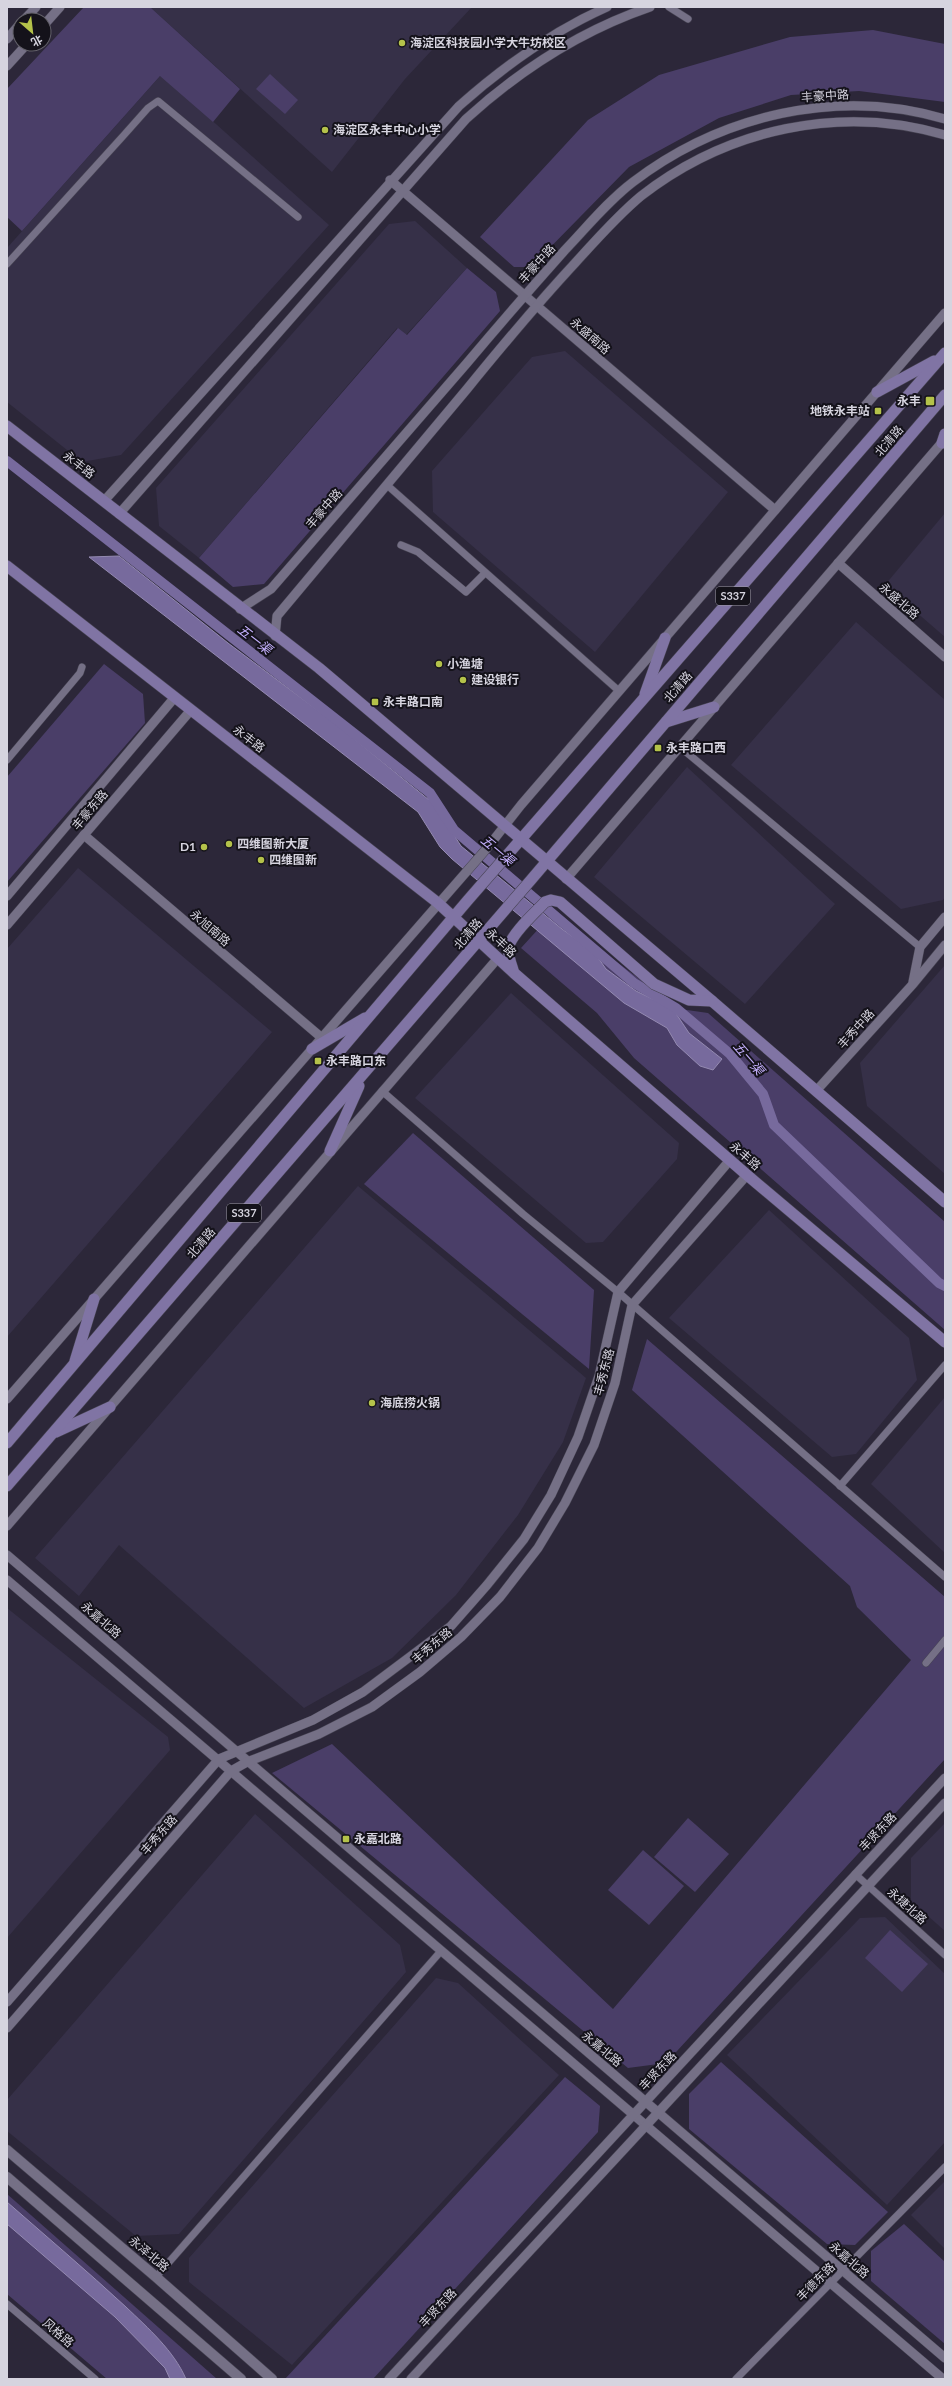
<svg xmlns="http://www.w3.org/2000/svg" width="952" height="2386" font-family="Lato,'Noto Sans SC',sans-serif">
<style>
.built{fill:#363048}
.green{fill:#4a3e68}
.water{fill:#776a9d;stroke:#948ab1}
.lines{fill:none;stroke-linecap:round;stroke-linejoin:round}
.canal{stroke:#776a9d;stroke-width:10}
.minor-casing{stroke:#464352;stroke-width:8}
.tertiary-casing{stroke:#464352;stroke-width:10}
.secondary-casing{stroke:#464352;stroke-width:11}
.primary-casing{stroke:#464352;stroke-width:12}
.minor{stroke:#757086;stroke-width:7}
.tertiary{stroke:#757086;stroke-width:9}
.secondary{stroke:#757086;stroke-width:10}
.primary{stroke:#8074a4;stroke-width:11}
.poi-dot{fill:#b4c24a;stroke:#14121a;stroke-width:1.5}
.labels{text-anchor:middle;stroke-width:4;stroke-linejoin:round;paint-order:stroke}
.shield{fill:#14121a;stroke:#9c9aa4;stroke-width:1}
.shield-label{font-size:11px;font-weight:bold;fill:#d6d4df}
.poi-label{font-size:12px;font-weight:bold;fill:#d6d4df;stroke:#14121a;text-anchor:start}
.street-label{font-size:12px;fill:#d6d4df;stroke:#14121a}
.water-label{font-size:13px;font-style:italic;fill:#c5b1fe;stroke:#14121a}
</style>
<rect width="100%" height="100%" fill="#2c2739"/>
<g class="built">
<polygon points="150,7 472,7 405,79 332,172"/>
<polygon points="161,75 329,225 121,455 82,462 7,402 7,248"/>
<polygon points="415,221 467,268 406,335 397,328 199,558 159,526 156,488 389,224"/>
<polygon points="565,351 728,492 595,652 433,512 432,471 532,357"/>
<polygon points="945,513 945,637 885,585"/>
<polygon points="856,622 945,700 945,897 943,900 901,909 731,765"/>
<polygon points="687,767 835,904 745,1004 594,877"/>
<polygon points="78,868 272,1032 7,1337 7,949"/>
<polygon points="945,965 945,1174 867,1106 860,1063"/>
<polygon points="511,993 679,1143 677,1159 603,1242 586,1243 415,1098"/>
<polygon points="358,1186 586,1378 563,1442 518,1515 456,1595 392,1658 304,1708 119,1545 79,1596 35,1558"/>
<polygon points="769,1210 909,1338 917,1380 856,1454 832,1457 669,1318"/>
<polygon points="945,1397 945,1553 871,1484"/>
<polygon points="7,1608 168,1737 170,1750 7,1938"/>
<polygon points="255,1814 400,1945 406,1972 179,2234 136,2236 7,2131 7,2100"/>
<polygon points="945,1823 945,1931 911,1901 911,1858"/>
<polygon points="885,1917 945,1974 945,2142 887,2205 727,2055 860,1918"/>
<polygon points="436,1978 458,1983 559,2075 292,2365 189,2282 189,2258"/>
<polygon points="945,2181 945,2249 911,2215"/>
</g>
<g class="green">
<polygon points="84,7 150,7 240,89 213,122 160,76 22,231 7,217 7,89"/>
<polygon points="873,30 945,44 945,102 859,91 791,95 719,118 629,167 531,267 514,267 480,237 588,120 659,75 790,37"/>
<polygon points="270,74 298,100 285,114 256,89"/>
<polygon points="467,268 496,292 500,311 264,584 233,587 199,558 398,328 407,335"/>
<polygon points="104,664 143,694 145,723 7,882 7,777"/>
<polygon points="552,914 680,1009 708,1013 945,1222 945,1330 634,1058 597,1013 521,948"/>
<polygon points="413,1133 594,1290 589,1369 364,1184"/>
<polygon points="647,1339 945,1597 945,1759 666,2063 628,2068 272,1773 332,1744 613,2009 911,1660 857,1607 850,1586 632,1390"/>
<polygon points="688,1818 729,1854 695,1892 654,1857"/>
<polygon points="643,1850 684,1886 649,1925 608,1890"/>
<polygon points="890,1930 928,1964 902,1992 865,1958"/>
<polygon points="721,2062 888,2212 855,2245 827,2244 689,2129 689,2094"/>
<polygon points="565,2077 600,2106 598,2132 373,2379 285,2379"/>
<polygon points="7,2194 217,2379 107,2379 7,2294"/>
<polygon points="904,2224 945,2262 945,2344 871,2281 871,2251"/>
</g>
<g class="water">
<polygon points="119,556 228,643 336,724 434,804 461,846 562,929 594,952 606,969 636,991 673,1009 689,1033 722,1059 713,1070 700,1066 677,1045 667,1028 624,1003 452,859 440,847 418,812 89,557"/>
<path d="M 7,2202 C 47,2237 87,2271 126,2307 C 148,2328 174,2351 186,2379 L 170,2379 L 165,2368 L 115,2317 L 7,2224 Z"/>
</g>
<g class="lines">
<polyline class="canal" points="7,461 430,793 454,830 634,983 676,1008 730,1054 763,1094 774,1125 939,1283 945,1286"/>
<defs>
<g id="minor">
<polyline points="669,7 688,19"/>
<polyline points="7,264 124,135 148,108 158,101 298,217"/>
<polyline points="387,485 619,691"/>
<polyline points="401,545 418,552 466,592 485,573"/>
<polyline points="680,747 920,947"/>
<polyline points="7,760 80,673 82,667"/>
<polyline points="382,1091 523,1214 618,1292 945,1577"/>
<polyline points="840,1486 945,1365"/>
<polyline points="926,1663 945,1640"/>
<polyline points="855,1874 945,1955"/>
<polyline points="156,2277 441,1951"/>
<polyline points="7,2304 95,2379"/>
<polyline points="736,2379 945,2167"/>
</g>
<g id="tertiary">
<polyline points="24,20 36,7"/>
<polyline points="44,25 60,7"/>
<polyline points="7,39 20,24"/>
<polyline points="7,66 27,44"/>
<polyline points="390,180 775,510"/>
<path d="M 104,501 L 459,106 C 504,66 551,32 607,7"/>
<path d="M 119,514 L 466,119 C 521,69 580,31 650,7"/>
<polyline points="838,563 945,657"/>
<path d="M 240,609 L 271,589 C 336,514 402,438 467,363 C 499,325 532,287 565,250 C 587,227 608,201 633,182 C 721,115 838,87 945,119"/>
<path d="M 275,636 L 277,616 C 340,541 403,465 467,389 C 502,346 538,303 576,262 C 597,239 617,216 641,196 C 727,129 840,104 945,135"/>
<polyline points="84,835 322,1038"/>
<polyline points="566,879 945,439"/>
<polyline points="7,896 175,697"/>
<polyline points="7,925 191,710"/>
<polyline points="913,982 920,947 945,917"/>
<polyline points="816,1091 913,984 945,945"/>
<polyline points="7,1399 488,847 521,805 945,313"/>
<polyline points="7,1526 498,958"/>
<polyline points="7,1555 945,2358"/>
<polyline points="7,1580 943,2379"/>
<polyline points="7,2002 219,1759 313,1720 363,1692 451,1626 487,1585 524,1539 551,1495 578,1437 599,1376 618,1292 730,1160"/>
<polyline points="7,2028 231,1771 247,1762 319,1734 372,1707 420,1672 461,1637 500,1597 538,1548 565,1503 594,1445 615,1383 632,1305 747,1175"/>
<polyline points="389,2379 945,1778"/>
<polyline points="411,2379 945,1803"/>
</g>
<g id="secondary">
<polyline points="7,2150 156,2277 272,2379"/>
<polyline points="7,2177 241,2379"/>
</g>
<g id="primary">
<polyline points="877,392 934,361"/>
<polyline points="7,426 319,668 712,1001 945,1202"/>
<polyline points="942,443 945,434"/>
<polyline points="7,566 438,903 514,973 747,1175 945,1342"/>
<polyline points="645,694 665,638"/>
<polyline points="666,722 714,707"/>
<path d="M 513,970 C 511,963 507,954 509,946 C 513,932 535,913 545,902 L 551,900 L 560,902 L 654,984 L 689,1000 L 712,1001"/>
<polyline points="312,1049 365,1018"/>
<polyline points="330,1151 359,1086"/>
<polyline points="75,1361 94,1299"/>
<polyline points="56,1432 110,1407"/>
<polyline points="7,1443 468,900 945,353"/>
<polyline points="7,1486 530,881 945,395"/>
</g>
</defs>
<use href="#minor" class="minor-casing"/>
<use href="#tertiary" class="tertiary-casing"/>
<use href="#secondary" class="secondary-casing"/>
<use href="#primary" class="primary-casing"/>
<use href="#minor" class="minor"/>
<use href="#tertiary" class="tertiary"/>
<use href="#secondary" class="secondary"/>
<use href="#primary" class="primary"/>
</g>
<g class="poi-dot">
<circle cx="402" cy="43" r="4"/>
<circle cx="325" cy="130" r="4"/>
<rect x="925" y="396" width="10" height="10" rx="2"/>
<rect x="874" y="407" width="8" height="8" rx="2"/>
<circle cx="439" cy="664" r="4"/>
<circle cx="463" cy="680" r="4"/>
<rect x="371" y="698" width="8" height="8" rx="2"/>
<rect x="654" y="744" width="8" height="8" rx="2"/>
<circle cx="229" cy="844" r="4"/>
<circle cx="204" cy="847" r="4"/>
<circle cx="261" cy="860" r="4"/>
<rect x="314" y="1057" width="8" height="8" rx="2"/>
<circle cx="372" cy="1403" r="4"/>
<rect x="342" y="1835" width="8" height="8" rx="2"/>
</g>
<g class="labels">
<g class="shield">
<rect x="716" y="587" width="34" height="18" rx="3"/>
<rect x="227" y="1204" width="34" height="18" rx="3"/>
</g>
<g class="shield-label">
<text x="733" y="600">S337</text>
<text x="244" y="1217">S337</text>
</g>
<g class="poi-label">
<text x="410" y="47">海淀区科技园小学大牛坊校区</text>
<text x="333" y="134">海淀区永丰中心小学</text>
<text x="921" y="405" text-anchor="end">永丰</text>
<text x="870" y="415" text-anchor="end">地铁永丰站</text>
<text x="447" y="668">小渔塘</text>
<text x="471" y="684">建设银行</text>
<text x="383" y="706">永丰路口南</text>
<text x="666" y="752">永丰路口西</text>
<text x="237" y="848">四维图新大厦</text>
<text x="196" y="851" text-anchor="end">D1</text>
<text x="269" y="864">四维图新</text>
<text x="326" y="1065">永丰路口东</text>
<text x="380" y="1407">海底捞火锅</text>
<text x="354" y="1843">永嘉北路</text>
</g>
<g class="street-label">
<text transform="translate(825 96) rotate(-4)" y="4">丰豪中路</text>
<text transform="translate(537 264) rotate(-48)" y="4">丰豪中路</text>
<text transform="translate(590 336) rotate(41)" y="4">永盛南路</text>
<text transform="translate(889 441) rotate(-49)" y="4">北清路</text>
<text transform="translate(79 465) rotate(38)" y="4">永丰路</text>
<text transform="translate(324 509) rotate(-49)" y="4">丰豪中路</text>
<text transform="translate(899 601) rotate(41)" y="4">永盛北路</text>
<text transform="translate(678 687) rotate(-49)" y="4">北清路</text>
<text transform="translate(249 739) rotate(38)" y="4">永丰路</text>
<text transform="translate(90 810) rotate(-50)" y="4">丰豪东路</text>
<text transform="translate(210 928) rotate(41)" y="4">永旭南路</text>
<text transform="translate(468 934) rotate(-50)" y="4">北清路</text>
<text transform="translate(501 943) rotate(43)" y="4">永丰路</text>
<text transform="translate(856 1029) rotate(-48)" y="4">丰秀中路</text>
<text transform="translate(745 1156) rotate(41)" y="4">永丰路</text>
<text transform="translate(201 1243) rotate(-49)" y="4">北清路</text>
<text transform="translate(604 1372) rotate(-75)" y="4">丰秀东路</text>
<text transform="translate(101 1620) rotate(41)" y="4">永嘉北路</text>
<text transform="translate(432 1646) rotate(-40)" y="4">丰秀东路</text>
<text transform="translate(878 1832) rotate(-47)" y="4">丰贤东路</text>
<text transform="translate(159 1835) rotate(-49)" y="4">丰秀东路</text>
<text transform="translate(907 1906) rotate(42)" y="4">永捷北路</text>
<text transform="translate(602 2049) rotate(40)" y="4">永嘉北路</text>
<text transform="translate(658 2071) rotate(-47)" y="4">丰贤东路</text>
<text transform="translate(149 2254) rotate(40)" y="4">永泽北路</text>
<text transform="translate(849 2260) rotate(41)" y="4">永嘉北路</text>
<text transform="translate(816 2282) rotate(-45)" y="4">丰德东路</text>
<text transform="translate(438 2308) rotate(-47)" y="4">丰贤东路</text>
<text transform="translate(58 2333) rotate(41)" y="4">风格路</text>
</g>
<g class="water-label">
<text transform="translate(255 639) rotate(38)" y="5">五一渠</text>
<text transform="translate(498 850) rotate(40)" y="5">五一渠</text>
<text transform="translate(749 1058) rotate(49)" y="5">五一渠</text>
</g>
</g>
<rect width="952" height="2386" fill="none" stroke="#d6d4df" stroke-width="16"/>
<g transform="translate(32 32) rotate(152)"><circle r="19" fill="#14121a" stroke="#626069"/>
<path d="M0-3L7 15L0 10L-7 15Z" fill="#b4c24a"/>
<text y="-6" font-size="11" font-weight="bold" text-anchor="middle" fill="#d6d4df">北</text>
</g>
</svg>
